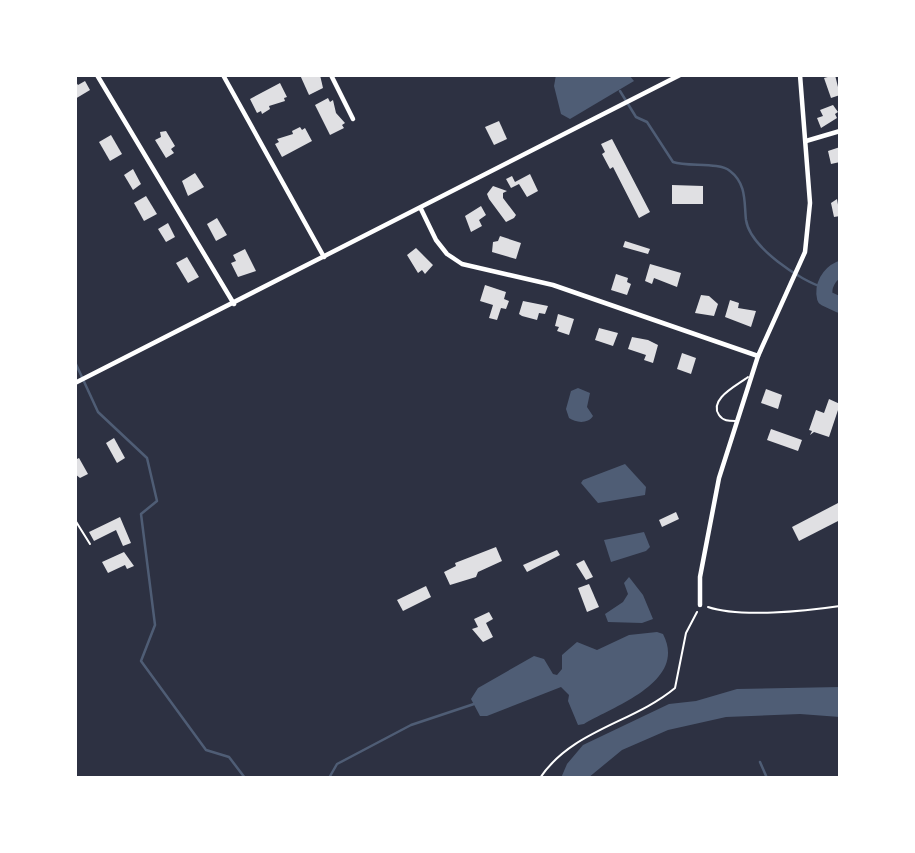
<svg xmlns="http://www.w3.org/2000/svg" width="915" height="853" font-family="Inter,sans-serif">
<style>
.water{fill:#4f5d75}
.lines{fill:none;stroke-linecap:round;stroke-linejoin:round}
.stream{stroke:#4f5d75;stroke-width:2.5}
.river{stroke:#4f5d75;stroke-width:16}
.building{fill:#e0e0e3}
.path{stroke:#fff;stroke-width:2}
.service{stroke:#fff;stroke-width:2}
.minor{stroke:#fff;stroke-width:4.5}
</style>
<rect width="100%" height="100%" fill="#2d3142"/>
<g class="water">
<polygon points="556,75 629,75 634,81 570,119 561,114 554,86"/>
<path d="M 578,388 L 590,393 L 587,407 L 593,416 C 588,424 576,423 569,418 L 566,409 L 571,391 Z"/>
<polygon points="625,464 646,487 645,495 598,503 581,483 583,480"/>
<polygon points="644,532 650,547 646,551 611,562 604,540"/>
<polygon points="629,577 643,595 653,619 642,623 608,622 605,614 623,602 628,594 624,583"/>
<path d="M 657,632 L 663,634 C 688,682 613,706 584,724 L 578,725 L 568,701 L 569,695 L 561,687 L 487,716 L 480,716 L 471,699 L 478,688 L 534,656 L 544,659 L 553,674 L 557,675 L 562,669 L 562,655 L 577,642 L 597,650 L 629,635 Z"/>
<polygon points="840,687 840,717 800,714 726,717 668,730 622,750 588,778 561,778 567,764 583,745 669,704 696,701 737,689"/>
</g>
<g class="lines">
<g class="stream">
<path d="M 620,91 L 636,117 L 647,122 L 673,162 C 688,167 719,162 730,171 C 747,184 744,203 746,220 C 750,247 800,281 825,288"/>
<polyline points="75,221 75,225"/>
<polyline points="75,362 98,412 147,458 157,501 141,514 155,625 141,661 206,750 229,757 245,778"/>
<polyline points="760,762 767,778"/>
<polyline points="329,778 337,764 411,725 474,704"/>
</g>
<path class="river" d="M 840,269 C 829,274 822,286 825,298 L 840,305"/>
</g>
<g class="building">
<polygon points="300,75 320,75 323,88 309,95"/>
<polygon points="835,75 840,95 831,98 824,78"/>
<polygon points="75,81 78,85 85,81 90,90 75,99"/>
<polygon points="280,83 287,97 284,98 285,101 269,106 270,109 262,114 261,111 257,113 250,99"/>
<polygon points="328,98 330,102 333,100 336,113 345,123 342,125 344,128 330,135 315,105"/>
<polygon points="833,105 838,112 835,114 837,118 821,128 817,118 823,116 820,110"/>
<polygon points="499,121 507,139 494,145 485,127"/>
<polygon points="300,127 302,130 305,128 312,141 282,157 275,144 279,142 277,139 293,134 292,131"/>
<polygon points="166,131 175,146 171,149 174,153 166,158 155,140 161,137 160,132"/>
<polygon points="111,135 122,154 110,161 99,142"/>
<polygon points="612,139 650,212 639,218 613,167 610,169 602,154 605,152 601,144"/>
<polygon points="840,147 840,162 831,164 828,151"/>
<polygon points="133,169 141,184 133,190 124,175"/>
<polygon points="195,173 204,187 188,196 182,181"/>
<polygon points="530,174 538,191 527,197 519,184 511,188 506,179 512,176 515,182"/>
<polygon points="672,185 703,186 703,204 672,204"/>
<polygon points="493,186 507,191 503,193 503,198 516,215 514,218 506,222 489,199 487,194"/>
<polygon points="146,196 157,214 144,221 134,203"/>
<polygon points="837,199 840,216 834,217 831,203"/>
<polygon points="481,206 486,215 479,220 482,226 471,232 465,216"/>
<polygon points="217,218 227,235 216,241 207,224"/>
<polygon points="168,223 175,237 166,242 158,229"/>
<polygon points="500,236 521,243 516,259 492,252 493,242 498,241"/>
<polygon points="625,241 650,249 648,254 623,247"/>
<polygon points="416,248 433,265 425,274 422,270 418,273 407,255"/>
<polygon points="245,249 256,271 238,277 231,263 236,261 233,255"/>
<polygon points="187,257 199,277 188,283 176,263"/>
<polygon points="650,264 681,273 677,287 654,278 652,284 645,281"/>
<polygon points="616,274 628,278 627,282 631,284 627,295 611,290"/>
<polygon points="485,285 506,292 504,299 509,301 506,309 501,308 497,320 489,318 493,305 480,301"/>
<polygon points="701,295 709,296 718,304 714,316 695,313"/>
<polygon points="730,300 739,303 738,308 756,311 751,327 725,317"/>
<polygon points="523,301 548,306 545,314 539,313 537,320 522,316 519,314"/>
<polygon points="558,314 574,319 569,335 557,331 559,327 555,326"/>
<polygon points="599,328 618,333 613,346 595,340"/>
<polygon points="632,337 648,340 658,345 653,363 644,360 646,355 628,349"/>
<polygon points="682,353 696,358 691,374 677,369"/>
<polygon points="766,389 782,395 778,409 761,403"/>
<polygon points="829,399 840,404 829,437 814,432 810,435 812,431 809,430 816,410 824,413"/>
<polygon points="771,429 802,440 798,451 767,440"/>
<polygon points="114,438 125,458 117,463 106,443"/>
<polygon points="79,458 88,474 80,478 75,474 75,460"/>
<polygon points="840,502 840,520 799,541 792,527"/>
<polygon points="676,512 679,519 662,527 659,520"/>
<polygon points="120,517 131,543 123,546 116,530 94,541 89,532"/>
<polygon points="496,547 502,561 478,572 476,577 450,585 444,572 456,566 455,563"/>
<polygon points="557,550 560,555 527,572 523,565"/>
<polygon points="124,552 134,566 127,569 125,565 108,573 102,562"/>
<polygon points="584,560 593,577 586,580 576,564"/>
<polygon points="589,584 599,607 587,612 578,588"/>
<polygon points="426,586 431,597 403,611 397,600"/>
<polygon points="489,612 493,619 486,623 493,637 483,642 472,629 478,627 474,619"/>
</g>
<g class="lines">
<g class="path">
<path d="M 708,607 C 740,618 806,611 840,606"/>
<path d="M 540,778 C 572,730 633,723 675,688 L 686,633 L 697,612"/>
</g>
<g class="service">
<path d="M 735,421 C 729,421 723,421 719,415 C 708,399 738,385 748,377"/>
<polyline points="75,520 90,544"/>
</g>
<g class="minor">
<polyline points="97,75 234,304"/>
<polyline points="223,75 324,257"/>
<polyline points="331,75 353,119"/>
<polyline points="806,141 840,131"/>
<polyline points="421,209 436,240 447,254 462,264 553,285 758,356"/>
<polyline points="75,383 680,75"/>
<polyline points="700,605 700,577 719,478 758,356 805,252 810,203 800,75"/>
</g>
</g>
<rect width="915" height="853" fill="none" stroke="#ffffff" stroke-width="154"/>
</svg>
